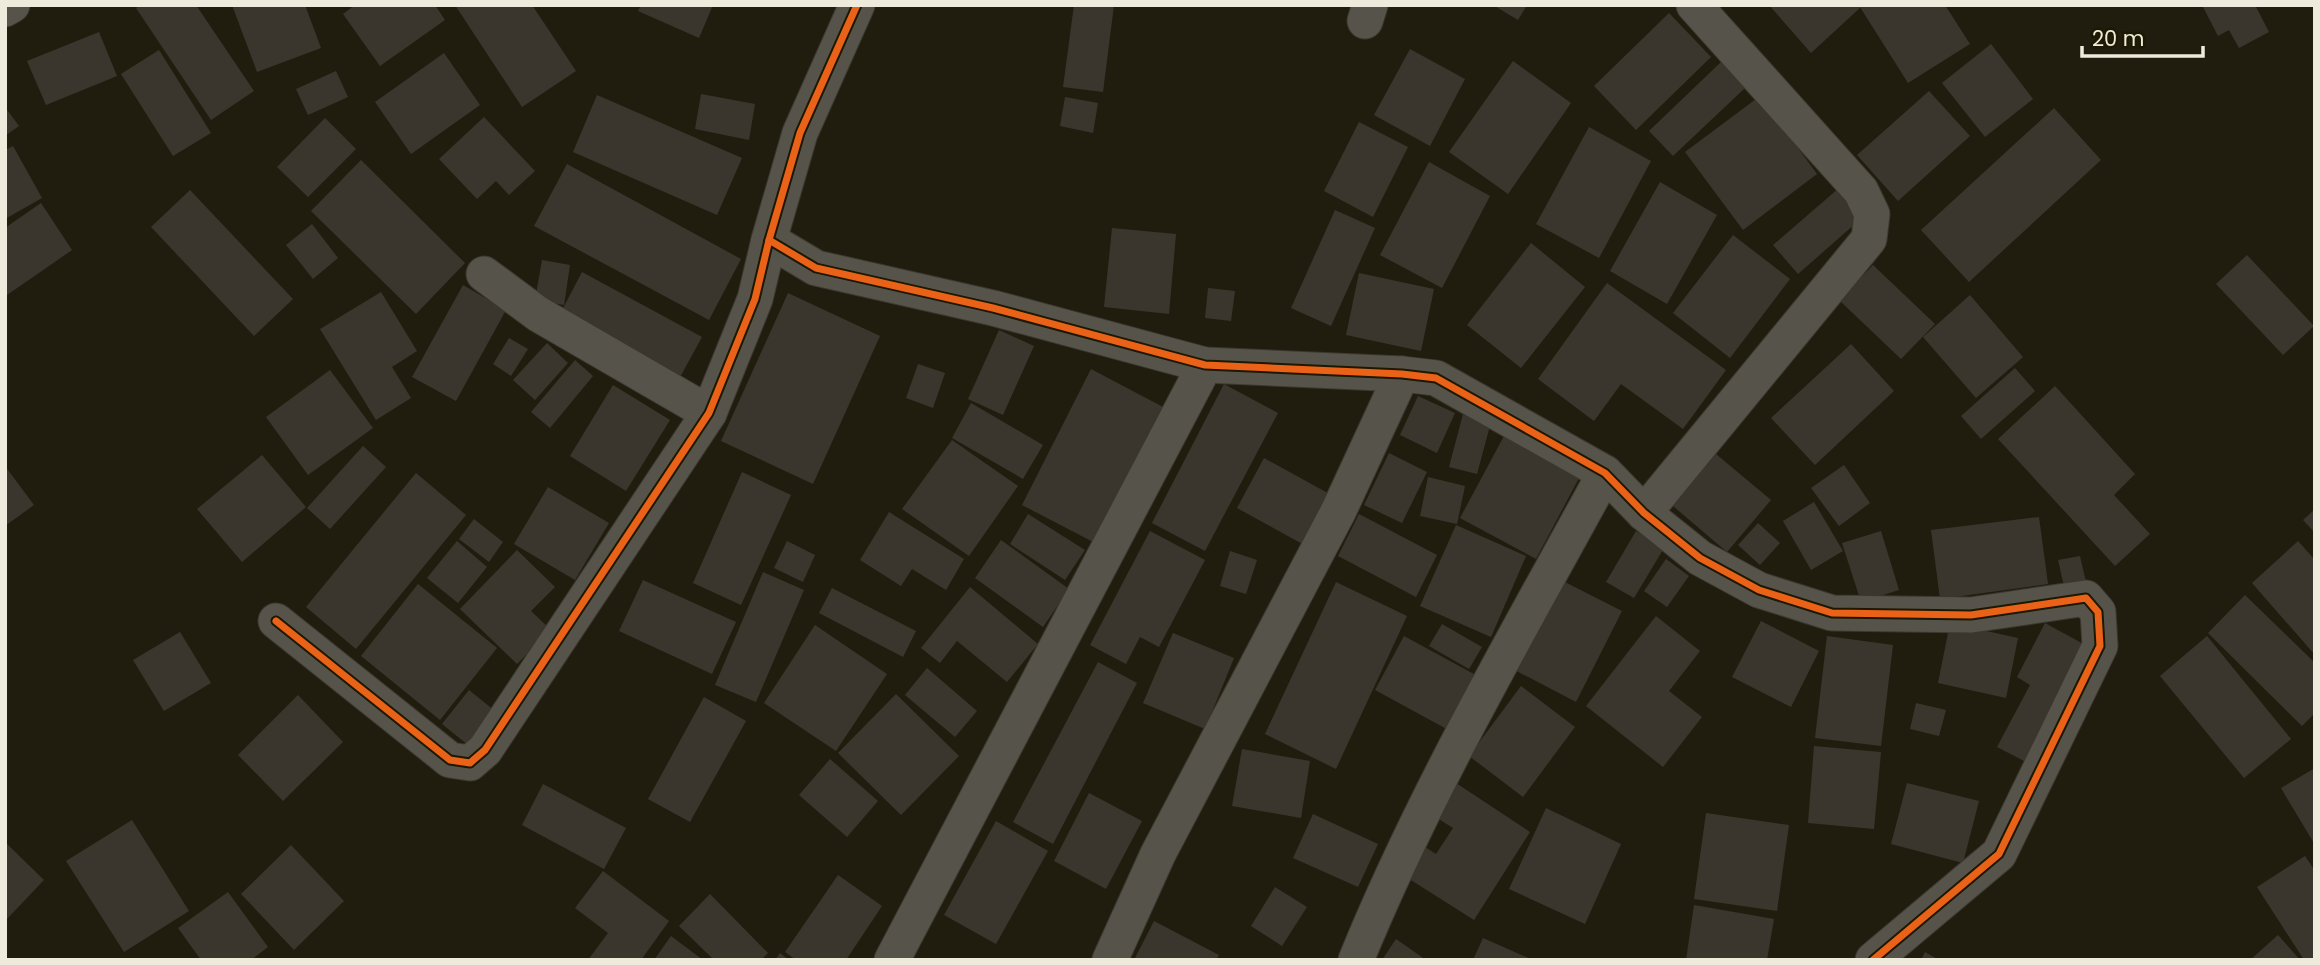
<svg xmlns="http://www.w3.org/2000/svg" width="2320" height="965" font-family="Poppins,sans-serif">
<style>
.building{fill:#3b362d}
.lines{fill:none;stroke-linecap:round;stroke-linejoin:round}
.minor-casing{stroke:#3b3830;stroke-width:37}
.minor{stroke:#56544a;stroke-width:35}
.cycleway-casing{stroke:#1c1802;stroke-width:11}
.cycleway{stroke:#ea6118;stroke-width:7}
</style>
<rect width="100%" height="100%" fill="#201d0f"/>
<g class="building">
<polygon points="141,5 196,5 254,91 211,120 136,8"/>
<polygon points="232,5 305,5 321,48 257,72"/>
<polygon points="355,5 435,5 445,20 380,66 343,14"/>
<polygon points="455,5 532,5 576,71 522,107"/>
<polygon points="641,5 713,5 699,38 638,11"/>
<polygon points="1074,5 1114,5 1103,92 1063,87"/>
<polygon points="1493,5 1527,5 1518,20"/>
<polygon points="1769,5 1859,5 1861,7 1811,53"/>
<polygon points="1862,5 1945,5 1970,44 1908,83 1860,7"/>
<polygon points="2202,5 2255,5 2269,32 2239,48 2229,30 2218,36"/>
<polygon points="1669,13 1711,57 1636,130 1594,86"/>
<polygon points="99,32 117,76 46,105 27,61"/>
<polygon points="1991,44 2033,99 1985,137 1942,83"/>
<polygon points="1410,49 1465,79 1430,146 1374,115"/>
<polygon points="159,50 211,133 173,156 121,74"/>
<polygon points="444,53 480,105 411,154 375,102"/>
<polygon points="1513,61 1571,103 1508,194 1449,152"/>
<polygon points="1721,62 1745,88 1673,156 1649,131"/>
<polygon points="336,71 348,97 308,115 296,89"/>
<polygon points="1929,91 1970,136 1898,201 1857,155"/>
<polygon points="701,94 755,104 749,140 695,129"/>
<polygon points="597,95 742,158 717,215 573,152"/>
<polygon points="1760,96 1817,174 1743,230 1685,152"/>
<polygon points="1065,97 1098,103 1093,133 1060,126"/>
<polygon points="5,107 19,126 5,136"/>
<polygon points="2054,108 2101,160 1969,282 1921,230"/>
<polygon points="484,117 535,171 509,195 496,181 477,199 439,159"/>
<polygon points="325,118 356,149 308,197 277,167"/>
<polygon points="1359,122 1408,147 1373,217 1324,191"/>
<polygon points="1589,127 1651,161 1599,258 1536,224"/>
<polygon points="13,146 42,198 5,219 5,150"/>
<polygon points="361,160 465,263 416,314 311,211"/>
<polygon points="1429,162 1490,196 1442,288 1380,255"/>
<polygon points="567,164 741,259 709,320 534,226"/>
<polygon points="1660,182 1717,215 1667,304 1610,271"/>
<polygon points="1839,188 1864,216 1798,274 1773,245"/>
<polygon points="190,190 293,299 254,336 151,227"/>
<polygon points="41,203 72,250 7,295 5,228"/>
<polygon points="1335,210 1375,228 1331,326 1291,308"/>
<polygon points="312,224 338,258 313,279 286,245"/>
<polygon points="1112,228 1176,234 1169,314 1104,307"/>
<polygon points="1733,235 1790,279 1730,358 1673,313"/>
<polygon points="1531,243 1585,287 1521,368 1467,325"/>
<polygon points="2247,255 2314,326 2283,355 2216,284"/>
<polygon points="542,260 570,265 564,305 535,300"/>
<polygon points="1873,265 1935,324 1901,359 1839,300"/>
<polygon points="582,272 702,337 679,379 560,314"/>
<polygon points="1359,273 1434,289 1421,351 1346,335"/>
<polygon points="1607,283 1726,370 1683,429 1621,384 1594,421 1538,379"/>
<polygon points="463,285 506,310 456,401 412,377"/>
<polygon points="1208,288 1235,291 1231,321 1205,318"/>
<polygon points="381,292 417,351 392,367 411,398 376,420 320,329"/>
<polygon points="788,293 880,336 813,484 721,441"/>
<polygon points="1970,295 2023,357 1976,398 1923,337"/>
<polygon points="999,330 1034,346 1003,415 968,399"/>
<polygon points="509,338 528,349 511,376 493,364"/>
<polygon points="547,343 568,363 535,400 513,380"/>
<polygon points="1851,344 1894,391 1815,465 1771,418"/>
<polygon points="575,360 593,376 550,428 531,412"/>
<polygon points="918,364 945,373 933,408 906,398"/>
<polygon points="2015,368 2035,391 1981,439 1961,416"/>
<polygon points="1091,369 1165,408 1095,543 1022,505"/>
<polygon points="330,370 373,428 308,475 266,417"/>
<polygon points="1224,384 1278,413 1205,551 1152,523"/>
<polygon points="613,385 670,420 626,491 570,456"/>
<polygon points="2055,386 2135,474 2114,495 2150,534 2115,566 1998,439"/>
<polygon points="1418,396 1455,413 1437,453 1400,435"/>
<polygon points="971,403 1043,445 1023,479 952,438"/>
<polygon points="1463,414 1491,422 1477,474 1449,467"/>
<polygon points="1504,436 1579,478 1536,559 1460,518"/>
<polygon points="952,440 1018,486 969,556 902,509"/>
<polygon points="363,446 386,467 330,529 307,508"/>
<polygon points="1389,453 1427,472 1402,523 1364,505"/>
<polygon points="1716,454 1771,500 1727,552 1673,506"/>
<polygon points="262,455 306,507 242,562 197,509"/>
<polygon points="1264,458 1335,497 1308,547 1237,508"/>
<polygon points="1844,465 1870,503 1839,526 1811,488"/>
<polygon points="5,466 34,505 5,526"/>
<polygon points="742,472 791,495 741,605 693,583"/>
<polygon points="416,473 466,515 356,649 306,607"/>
<polygon points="1428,477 1465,486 1457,524 1420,516"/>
<polygon points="548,487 609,523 575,580 514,544"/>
<polygon points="1814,502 1843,551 1811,570 1783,521"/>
<polygon points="2315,509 2315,533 2303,520"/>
<polygon points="889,512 964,559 946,590 912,569 901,586 860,560"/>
<polygon points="1028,514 1085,550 1065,580 1010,544"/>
<polygon points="1359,514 1437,555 1416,597 1338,556"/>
<polygon points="2039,517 2048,584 1940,599 1931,530"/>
<polygon points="474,519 503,542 489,562 459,539"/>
<polygon points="1758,523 1780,543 1760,565 1738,545"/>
<polygon points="1456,525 1526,556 1491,637 1420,606"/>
<polygon points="1150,531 1205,560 1159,647 1140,637 1126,664 1090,645"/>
<polygon points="1636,531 1664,548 1634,598 1606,582"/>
<polygon points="1881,531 1899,590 1861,602 1842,543"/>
<polygon points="1001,540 1069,589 1043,627 975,578"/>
<polygon points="457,541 487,567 458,603 427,578"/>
<polygon points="787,541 815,555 803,582 774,568"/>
<polygon points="2298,541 2315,560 2315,655 2252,583"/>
<polygon points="517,550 555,587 531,611 551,630 517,664 460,609"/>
<polygon points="1230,551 1257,560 1246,594 1220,586"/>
<polygon points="2080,556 2086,582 2064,586 2058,560"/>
<polygon points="1666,559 1689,576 1667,607 1644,591"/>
<polygon points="763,572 804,590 756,702 715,685"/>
<polygon points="1553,576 1622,611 1576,702 1507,666"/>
<polygon points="643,580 736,622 712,674 619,631"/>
<polygon points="1336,582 1407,616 1336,769 1265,734"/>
<polygon points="418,584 497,648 440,720 361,656"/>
<polygon points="970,587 1038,644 1007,682 957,641 940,663 921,648"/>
<polygon points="832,588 916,631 903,657 819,613"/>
<polygon points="2245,595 2315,663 2315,713 2302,726 2208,633"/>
<polygon points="1656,616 1700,651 1669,691 1702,717 1663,767 1586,706"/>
<polygon points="1761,621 1819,651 1791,707 1732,677"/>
<polygon points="1950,623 2018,638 2006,698 1938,683"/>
<polygon points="2045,623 2089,647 2026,762 1997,747 2030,685 2017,677"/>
<polygon points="1442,624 1482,647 1469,669 1429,646"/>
<polygon points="815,625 887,674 836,751 764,703"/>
<polygon points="180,632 211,683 164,711 133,660"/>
<polygon points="1173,633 1234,658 1205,729 1143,703"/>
<polygon points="1404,636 1483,679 1454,733 1375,690"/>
<polygon points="1827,636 1893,645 1881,746 1815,738"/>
<polygon points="2207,636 2291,739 2244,778 2160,676"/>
<polygon points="1098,662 1137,683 1053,844 1013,822"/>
<polygon points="927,668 977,711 955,737 905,695"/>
<polygon points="1521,686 1575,727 1523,797 1469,756"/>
<polygon points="469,690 495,711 468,745 442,724"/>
<polygon points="896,694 959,756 901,815 838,753"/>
<polygon points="298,695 343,742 283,801 238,755"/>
<polygon points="704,697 746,721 690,822 648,799"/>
<polygon points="1916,703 1946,710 1939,736 1910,729"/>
<polygon points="1814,746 1881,752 1874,829 1808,823"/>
<polygon points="1242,749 1310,761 1301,818 1232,806"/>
<polygon points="830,759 878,801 847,837 799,795"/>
<polygon points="2315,768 2315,845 2281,788"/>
<polygon points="1456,783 1530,832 1474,920 1403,875 1422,845 1436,854 1453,828 1434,816"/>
<polygon points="1907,783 1979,801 1963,863 1891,844"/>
<polygon points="543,784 626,828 604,869 522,825"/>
<polygon points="1089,793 1142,821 1106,889 1054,861"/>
<polygon points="1546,808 1621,844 1585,924 1509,889"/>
<polygon points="1706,813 1789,825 1777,911 1694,899"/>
<polygon points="1313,814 1378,844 1358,887 1293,858"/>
<polygon points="132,820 189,911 124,952 66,861"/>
<polygon points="996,821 1048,851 996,944 944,915"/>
<polygon points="5,842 44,880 5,921"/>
<polygon points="291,845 344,901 294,950 241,894"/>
<polygon points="2305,856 2315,871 2315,960 2304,960 2257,887"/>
<polygon points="603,871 669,921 641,960 588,960 608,933 575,908"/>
<polygon points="838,875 882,906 846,960 796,960 785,952"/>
<polygon points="1275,887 1307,907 1282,946 1251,926"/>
<polygon points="228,892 268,947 251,960 201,960 178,928"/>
<polygon points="710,894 768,953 761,960 714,960 679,926"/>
<polygon points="1694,905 1774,919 1767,960 1686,960"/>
<polygon points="1154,921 1219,955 1216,960 1134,960"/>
<polygon points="2278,935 2300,960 2250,960"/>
<polygon points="671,936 703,960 654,960"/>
<polygon points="1483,938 1533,960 1473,960"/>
<polygon points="1396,939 1426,960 1382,960"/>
<polygon points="1925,952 1939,960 1921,960"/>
<polygon points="780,953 789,960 775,960"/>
</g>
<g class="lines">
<defs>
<g id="minor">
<polyline points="857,5 800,133 769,240 816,268 993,308 1205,365 1402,374 1436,378 1605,473 1644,513 1700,558 1759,590 1832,613 1971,615 2086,598 2098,612 2100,646 1999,854 1873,960"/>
<polyline points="5,9 12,5"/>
<polyline points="1365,21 1370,5"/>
<polyline points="484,274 538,314 709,413"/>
<polyline points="1644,513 1869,239 1872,214 1861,191 1694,5"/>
<polyline points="276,621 450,760 470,763 485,750 709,413 755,299 769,240"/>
<polyline points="892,960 1205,365"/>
<polyline points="1110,960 1158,854 1339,510 1402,374"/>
<path d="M 1356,960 C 1425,791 1518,633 1605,473"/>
</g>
</defs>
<use href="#minor" class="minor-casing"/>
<use href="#minor" class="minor"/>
<defs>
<g id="cycleway">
<polyline points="857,5 800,133 769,240 816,268 993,308 1205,365 1402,374 1436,378 1605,473 1644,513 1700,558 1759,590 1832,613 1971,615 2086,598 2098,612 2100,646 1999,854 1873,960"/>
<polyline points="276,621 450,760 470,763 485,750 709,413 755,299 769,240"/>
</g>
</defs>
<use href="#cycleway" class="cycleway-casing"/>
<use href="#cycleway" class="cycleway"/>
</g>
<rect width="2320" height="965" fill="none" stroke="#eeebdc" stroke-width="14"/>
<path d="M2082 46v10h121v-10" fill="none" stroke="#eeebdc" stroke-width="3.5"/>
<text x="2092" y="46" font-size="21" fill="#eeebdc" stroke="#1c1802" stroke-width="5" paint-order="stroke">20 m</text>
</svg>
